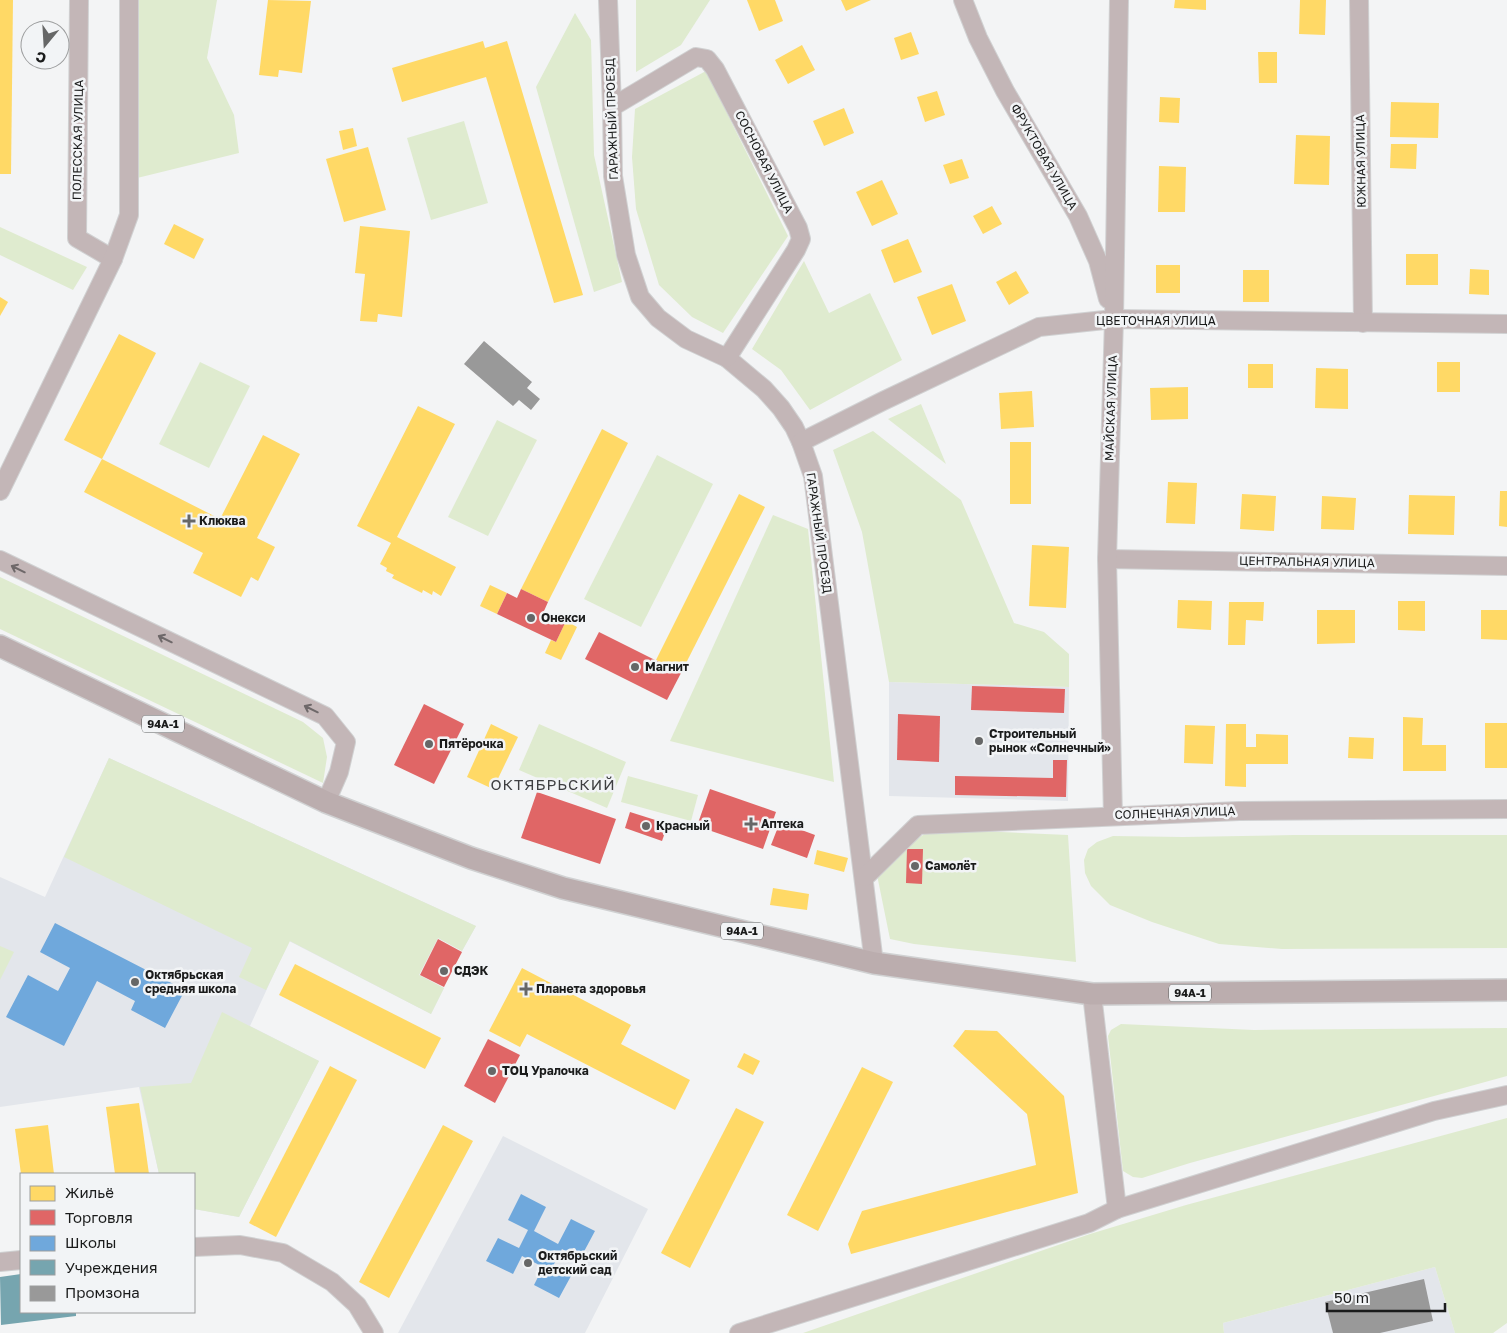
<svg xmlns="http://www.w3.org/2000/svg" width="1507" height="1333" font-family="'Golos Text',sans-serif">
<style>
.built{fill:#e3e6eb}
.green{fill:#dfebcf}
.homes{fill:#ffd966}
.shops{fill:#e06666}
.schools{fill:#6fa8dc}
.public{fill:#76a5af}
.industry{fill:#999}
.lines{fill:none;stroke-linecap:round;stroke-linejoin:round}
.minor-casing{stroke:#d0d1d2;stroke-width:20}
.major-casing{stroke:#d0d1d2;stroke-width:24}
.minor{stroke:#c3b6b7;stroke-width:18}
.major{stroke:#bbadae;stroke-width:21}
.oneway{stroke:#6e6869}
.poi-dot{fill:#666767;stroke:#f2f4f6;stroke-width:2}
.labels{text-anchor:middle;stroke-width:5;stroke-linejoin:round;paint-order:stroke}
.shield{fill:#f2f4f6;stroke:#5b5c5d;stroke-width:1}
.shield-label{font-size:11px;font-weight:bold;fill:#1a1b1b}
.street-label{font-size:12px;fill:#1a1b1b;stroke:#f2f4f6}
.poi-label{font-size:12px;font-weight:bold;fill:#1a1b1b;stroke:#f2f4f6;text-anchor:start}
.quarter-label{font-size:15px;letter-spacing:1px;fill:#3e3f41;stroke:#f2f4f6}
</style>
<rect width="100%" height="100%" fill="#f3f4f5"/>
<g class="built">
<polygon points="889,682 1069,687 1068,801 889,796"/>
<polygon points="109,758 476,926 462,951 438,938 419,975 444,988 431,1014 289,941 250,1026 319,1061 239,1217 194,1209 194,1174 159,1174 139,1087 0,1107 0,877 45,897"/>
<polygon points="503,1136 648,1209 585,1333 398,1333"/>
<polygon points="1435,1267 1455,1333 1224,1333 1223,1323"/>
</g>
<g class="green">
<polygon points="133,0 217,0 207,58 234,115 239,153 129,180"/>
<polygon points="636,0 710,0 681,45 636,72"/>
<polygon points="575,13 591,40 594,155 622,282 594,292 536,87"/>
<polygon points="706,71 788,236 723,333 692,317 659,285 636,209 632,157 635,109"/>
<polygon points="464,121 488,203 431,220 407,138"/>
<polygon points="0,227 87,267 73,290 0,255"/>
<polygon points="804,261 829,313 870,293 902,360 810,410 781,370 752,349"/>
<polygon points="200,362 250,386 209,468 159,444"/>
<polygon points="921,404 946,464 888,419"/>
<polygon points="497,420 537,440 488,536 448,517"/>
<polygon points="873,431 961,500 1014,623 1044,632 1069,654 1069,687 889,682 862,532 833,450"/>
<polygon points="657,455 713,484 641,627 584,599"/>
<polygon points="773,515 808,529 834,782 670,741"/>
<polygon points="0,577 303,722 323,738 327,757 323,783 0,629"/>
<polygon points="539,724 626,762 607,808 519,770"/>
<polygon points="109,758 476,926 462,951 438,938 419,975 444,988 431,1014 290,941 266,990 239,977 252,948 64,857"/>
<polygon points="628,776 698,795 691,821 621,802"/>
<polygon points="931,829 1068,835 1076,962 914,944 890,939 876,870"/>
<polygon points="1294,835 1507,835 1507,948 1282,949 1219,944 1152,922 1110,905 1091,886 1085,873 1084,860 1088,849 1097,842 1113,836 1183,837"/>
<polygon points="0,946 14,952 0,980"/>
<polygon points="222,1012 319,1061 239,1217 194,1209 194,1174 159,1174 140,1087 191,1083"/>
<polygon points="1121,1024 1254,1030 1507,1028 1507,1076 1190,1163 1142,1178 1133,1177 1123,1171 1108,1036 1111,1030"/>
<polygon points="1507,1118 1507,1323 1493,1333 1455,1333 1435,1267 1223,1323 1224,1333 803,1333 1090,1234 1186,1205"/>
</g>
<g class="homes">
<polygon points="0,0 13,0 11,174 0,174"/>
<polygon points="268,0 311,1 302,73 279,70 278,77 259,75"/>
<polygon points="747,0 775,0 783,21 759,31"/>
<polygon points="841,0 871,0 846,11"/>
<polygon points="1175,0 1206,0 1206,10 1174,8"/>
<polygon points="1300,0 1326,0 1325,35 1299,34"/>
<polygon points="911,32 919,54 901,60 894,38"/>
<polygon points="483,41 485,48 507,41 583,295 554,303 486,77 402,102 392,68"/>
<polygon points="802,45 815,70 788,84 775,60"/>
<polygon points="1258,52 1277,52 1277,83 1259,83"/>
<polygon points="937,91 945,115 925,122 917,97"/>
<polygon points="1160,97 1180,98 1179,123 1159,122"/>
<polygon points="1391,102 1439,103 1438,138 1390,137"/>
<polygon points="844,108 854,133 824,146 813,121"/>
<polygon points="353,128 357,146 343,150 339,131"/>
<polygon points="1296,135 1330,136 1329,185 1294,184"/>
<polygon points="1391,144 1417,144 1416,169 1390,168"/>
<polygon points="368,147 386,210 344,222 326,159"/>
<polygon points="962,159 969,178 950,184 943,165"/>
<polygon points="1159,166 1186,167 1185,212 1158,212"/>
<polygon points="882,180 898,214 872,226 856,192"/>
<polygon points="992,206 1002,224 983,234 973,216"/>
<polygon points="174,224 204,239 194,259 164,244"/>
<polygon points="360,226 410,231 402,317 378,314 377,322 360,321 365,274 355,273"/>
<polygon points="908,239 922,272 894,283 881,250"/>
<rect x="1406" y="254" width="32" height="31"/>
<rect x="1156" y="265" width="24" height="28"/>
<polygon points="1470,269 1489,270 1489,295 1469,294"/>
<rect x="1243" y="270" width="26" height="32"/>
<polygon points="1016,271 1029,293 1009,305 996,282"/>
<polygon points="952,284 966,321 932,335 917,297"/>
<polygon points="0,297 8,302 0,316"/>
<polygon points="119,334 156,353 102,459 64,440"/>
<rect x="1437" y="362" width="23" height="30"/>
<rect x="1248" y="364" width="25" height="24"/>
<polygon points="1316,368 1348,369 1348,409 1315,408"/>
<polygon points="1188,387 1188,419 1151,420 1150,388"/>
<polygon points="1032,391 1034,427 1001,429 999,393"/>
<polygon points="418,406 455,424 397,537 456,567 441,596 433,591 432,595 423,590 422,593 392,578 394,575 386,571 387,568 380,564 391,543 357,526"/>
<polygon points="602,429 628,443 548,602 521,589"/>
<polygon points="263,435 300,454 257,538 275,547 258,581 251,577 241,597 193,573 203,553 84,492 102,459 220,519"/>
<rect x="1010" y="442" width="21" height="62"/>
<polygon points="1168,482 1197,483 1195,524 1166,523"/>
<polygon points="1500,491 1507,491 1507,527 1499,526"/>
<polygon points="739,494 765,507 681,673 656,660"/>
<polygon points="1242,494 1276,496 1274,531 1240,529"/>
<polygon points="1409,495 1455,496 1454,535 1408,534"/>
<polygon points="1322,496 1356,498 1354,530 1321,529"/>
<polygon points="1032,545 1069,547 1066,608 1029,606"/>
<polygon points="490,585 507,593 497,614 480,606"/>
<polygon points="1178,600 1212,601 1211,630 1177,628"/>
<polygon points="1398,601 1425,601 1425,631 1398,630"/>
<polygon points="1229,602 1264,602 1263,621 1246,620 1245,645 1228,645"/>
<polygon points="1317,610 1355,610 1355,643 1317,644"/>
<polygon points="1481,610 1507,610 1507,640 1481,639"/>
<polygon points="566,621 577,627 561,660 545,653 551,640 556,642"/>
<polygon points="1403,717 1423,718 1422,745 1446,745 1446,771 1403,771"/>
<rect x="1485" y="723" width="22" height="45"/>
<polygon points="491,724 518,737 493,789 467,777"/>
<polygon points="1226,724 1246,724 1246,747 1256,747 1256,734 1288,735 1288,764 1246,764 1246,787 1225,786"/>
<polygon points="1185,725 1215,726 1213,764 1184,763"/>
<polygon points="1349,737 1374,738 1373,759 1348,758"/>
<polygon points="817,850 848,858 844,872 814,864"/>
<polygon points="773,888 809,894 807,910 770,905"/>
<polygon points="295,964 441,1038 425,1069 279,995"/>
<polygon points="522,968 631,1025 621,1044 690,1080 675,1110 527,1034 520,1047 489,1031"/>
<polygon points="965,1030 997,1031 1064,1096 1078,1193 851,1254 848,1244 862,1211 1036,1165 1027,1114 953,1046"/>
<polygon points="744,1053 760,1061 753,1075 737,1067"/>
<polygon points="330,1066 357,1080 276,1237 249,1223"/>
<polygon points="862,1067 893,1082 818,1231 787,1215"/>
<polygon points="139,1103 149,1174 115,1174 106,1107"/>
<polygon points="736,1108 764,1122 690,1268 661,1253"/>
<polygon points="48,1125 54,1174 21,1174 15,1129"/>
<polygon points="443,1125 473,1141 389,1298 359,1282"/>
</g>
<g class="shops">
<polygon points="521,589 548,602 544,611 566,621 556,642 497,614 507,593 517,598"/>
<polygon points="599,632 681,673 667,700 585,659"/>
<polygon points="972,686 1065,689 1064,713 971,710"/>
<polygon points="424,704 464,724 434,784 394,765"/>
<polygon points="898,714 940,716 939,762 897,760"/>
<polygon points="1053,760 1067,760 1066,797 955,795 955,776 1053,778"/>
<polygon points="710,789 776,812 763,849 697,826"/>
<polygon points="537,792 616,819 600,864 521,838"/>
<polygon points="630,812 668,824 662,841 625,828"/>
<polygon points="780,822 815,835 807,858 771,845"/>
<polygon points="907,849 923,849 922,884 906,883"/>
<polygon points="438,939 462,952 444,987 420,975"/>
<polygon points="488,1039 520,1055 495,1103 464,1086"/>
</g>
<g class="schools">
<polygon points="55,923 185,990 165,1028 131,1010 135,1001 97,981 64,1046 6,1017 28,975 58,991 70,968 40,952"/>
<polygon points="521,1194 546,1207 534,1231 558,1244 571,1219 595,1231 580,1259 562,1249 553,1266 571,1276 559,1298 534,1285 543,1267 522,1256 513,1274 486,1261 498,1238 519,1248 528,1230 508,1220"/>
</g>
<polygon class="public" points="21,1274 21,1312 76,1312 76,1316 1,1325 0,1277"/>
<g class="industry">
<polygon points="484,341 532,382 527,388 540,399 531,410 519,400 513,406 464,364"/>
<polygon points="1424,1279 1433,1321 1380,1333 1333,1333 1325,1302"/>
</g>
<g class="lines">
<defs>
<g id="minor">
<polyline points="79,0 77,238 113,259"/>
<polyline points="608,0 612,107 613,176 626,255 640,297 658,318 686,339 727,358 764,389 781,408 794,427 801,442 813,476 874,963"/>
<polyline points="963,0 978,38 1005,91 1078,216 1098,261 1108,299"/>
<polyline points="1359,0 1363,323"/>
<polyline points="612,107 696,57 707,59 715,69 798,228 801,239 796,250 727,358"/>
<polyline points="801,442 883,401 1039,327 1114,319 1507,324"/>
<polyline points="0,491 113,259 129,215 129,0"/>
<polyline points="1107,559 1507,566"/>
<polyline points="0,560 325,716 346,742 339,772 326,802"/>
<polyline points="1113,816 1107,559 1114,319 1119,0"/>
<polyline points="865,877 918,825 1239,811 1507,809"/>
<polyline points="1092,994 1117,1209"/>
<polyline points="194,1247 240,1245 283,1253 332,1282 357,1305 374,1333"/>
<polyline points="0,1262 21,1260"/>
<polyline points="739,1333 1089,1223 1117,1209 1434,1111 1507,1095"/>
</g>
<polyline id="major" points="0,646 326,802 471,858 563,888 874,963 1092,994 1507,990"/>
</defs>
<use href="#minor" class="minor-casing"/>
<use href="#major" class="major-casing"/>
<use href="#minor" class="minor"/>
<use href="#major" class="major"/>
</g>
<defs><path id="oneway-shaft" d="M-6 0H5M1.5-3L5.5 0L1.5 3" fill="none" stroke-width="1.6" stroke-linecap="round" stroke-linejoin="round" transform="scale(1.25)"/></defs>
<g class="oneway">
<use href="#oneway-shaft" transform="translate(18 569) rotate(-154)"/>
<use href="#oneway-shaft" transform="translate(165 639) rotate(-154)"/>
<use href="#oneway-shaft" transform="translate(311 709) rotate(-154)"/>
</g>
<g class="poi-dot">
<path d="M186.5 513.5h5v5h5v5h-5v5h-5v-5h-5v-5h5z"/>
<circle cx="531" cy="618" r="5"/>
<circle cx="635" cy="667" r="5"/>
<circle cx="979" cy="741" r="5"/>
<circle cx="429" cy="744" r="5"/>
<path d="M748.5 816.5h5v5h5v5h-5v5h-5v-5h-5v-5h5z"/>
<circle cx="646" cy="826" r="5"/>
<circle cx="915" cy="866" r="5"/>
<circle cx="444" cy="971" r="5"/>
<circle cx="135" cy="982" r="5"/>
<path d="M523.5 981.5h5v5h5v5h-5v5h-5v-5h-5v-5h5z"/>
<circle cx="492" cy="1071" r="5"/>
<circle cx="528" cy="1263" r="5"/>
</g>
<g class="labels">
<g class="shield">
<rect x="142" y="715.5" width="42" height="17" rx="4"/>
<rect x="721" y="922.5" width="42" height="17" rx="4"/>
<rect x="1169" y="984.5" width="42" height="17" rx="4"/>
</g>
<g class="shield-label">
<text x="163" y="728">94А-1</text>
<text x="742" y="935">94А-1</text>
<text x="1190" y="997">94А-1</text>
</g>
<g class="street-label">
<text transform="translate(612 119) rotate(-92)" y="4">ГАРАЖНЫЙ ПРОЕЗД</text>
<text transform="translate(78 140) rotate(-89)" y="4">ПОЛЕССКАЯ УЛИЦА</text>
<text transform="translate(1044 157) rotate(60)" y="4">ФРУКТОВАЯ УЛИЦА</text>
<text transform="translate(1361 161) rotate(-91)" y="4">ЮЖНАЯ УЛИЦА</text>
<text transform="translate(764 162) rotate(63)" y="4">СОСНОВАЯ УЛИЦА</text>
<text x="1156" y="325">ЦВЕТОЧНАЯ УЛИЦА</text>
<text transform="translate(1111 408) rotate(-88)" y="4">МАЙСКАЯ УЛИЦА</text>
<text transform="translate(819 533) rotate(82)" y="4">ГАРАЖНЫЙ ПРОЕЗД</text>
<text transform="translate(1307 562) rotate(1)" y="4">ЦЕНТРАЛЬНАЯ УЛИЦА</text>
<text transform="translate(1175 813) rotate(-2)" y="4">СОЛНЕЧНАЯ УЛИЦА</text>
</g>
<g class="poi-label">
<text x="199" y="525">Клюква</text>
<text x="541" y="622">Онекси</text>
<text x="645" y="671">Магнит</text>
<text x="989" y="738">Строительный<tspan x="989" dy="14">рынок «Солнечный»</tspan></text>
<text x="439" y="748">Пятёрочка</text>
<text x="761" y="828">Аптека</text>
<text x="656" y="830">Красный</text>
<text x="925" y="870">Самолёт</text>
<text x="454" y="975">СДЭК</text>
<text x="145" y="979">Октябрьская<tspan x="145" dy="14">средняя школа</tspan></text>
<text x="536" y="993">Планета здоровья</text>
<text x="502" y="1075">ТОЦ Уралочка</text>
<text x="538" y="1260">Октябрьский<tspan x="538" dy="14">детский сад</tspan></text>
</g>
<g class="quarter-label">
<text x="553" y="790">ОКТЯБРЬСКИЙ</text>
</g>
</g>
<rect x="20" y="1173" width="175" height="140" fill="#f2f4f6" stroke="#9c9d9e"/>
<rect x="30" y="1186" width="25" height="15" fill="#ffd966" stroke="#9c9d9e"/>
<text x="65" y="1198" font-size="15" fill="#1a1b1b">Жильё</text>
<rect x="30" y="1210" width="25" height="15" fill="#e06666" stroke="#9c9d9e"/>
<text x="65" y="1223" font-size="15" fill="#1a1b1b">Торговля</text>
<rect x="30" y="1236" width="25" height="15" fill="#6fa8dc" stroke="#9c9d9e"/>
<text x="65" y="1248" font-size="15" fill="#1a1b1b">Школы</text>
<rect x="30" y="1260" width="25" height="15" fill="#76a5af" stroke="#9c9d9e"/>
<text x="65" y="1273" font-size="15" fill="#1a1b1b">Учреждения</text>
<rect x="30" y="1286" width="25" height="15" fill="#999999" stroke="#9c9d9e"/>
<text x="65" y="1298" font-size="15" fill="#1a1b1b">Промзона</text>
<g transform="translate(45 45) rotate(198)"><circle r="24" fill="#f2f4f6" stroke="#9c9d9e"/>
<path d="M0-4L9 19L0 12L-9 19Z" fill="#666767"/>
<text y="-8" font-size="14" font-weight="bold" text-anchor="middle" fill="#1a1b1b">С</text>
</g>
<path d="M1327 1303v8h118v-8" fill="none" stroke="#1a1b1b" stroke-width="2.5"/>
<text x="1334" y="1303" font-size="15" fill="#1a1b1b" stroke="#f2f4f6" stroke-width="4" paint-order="stroke">50 m</text>
</svg>
